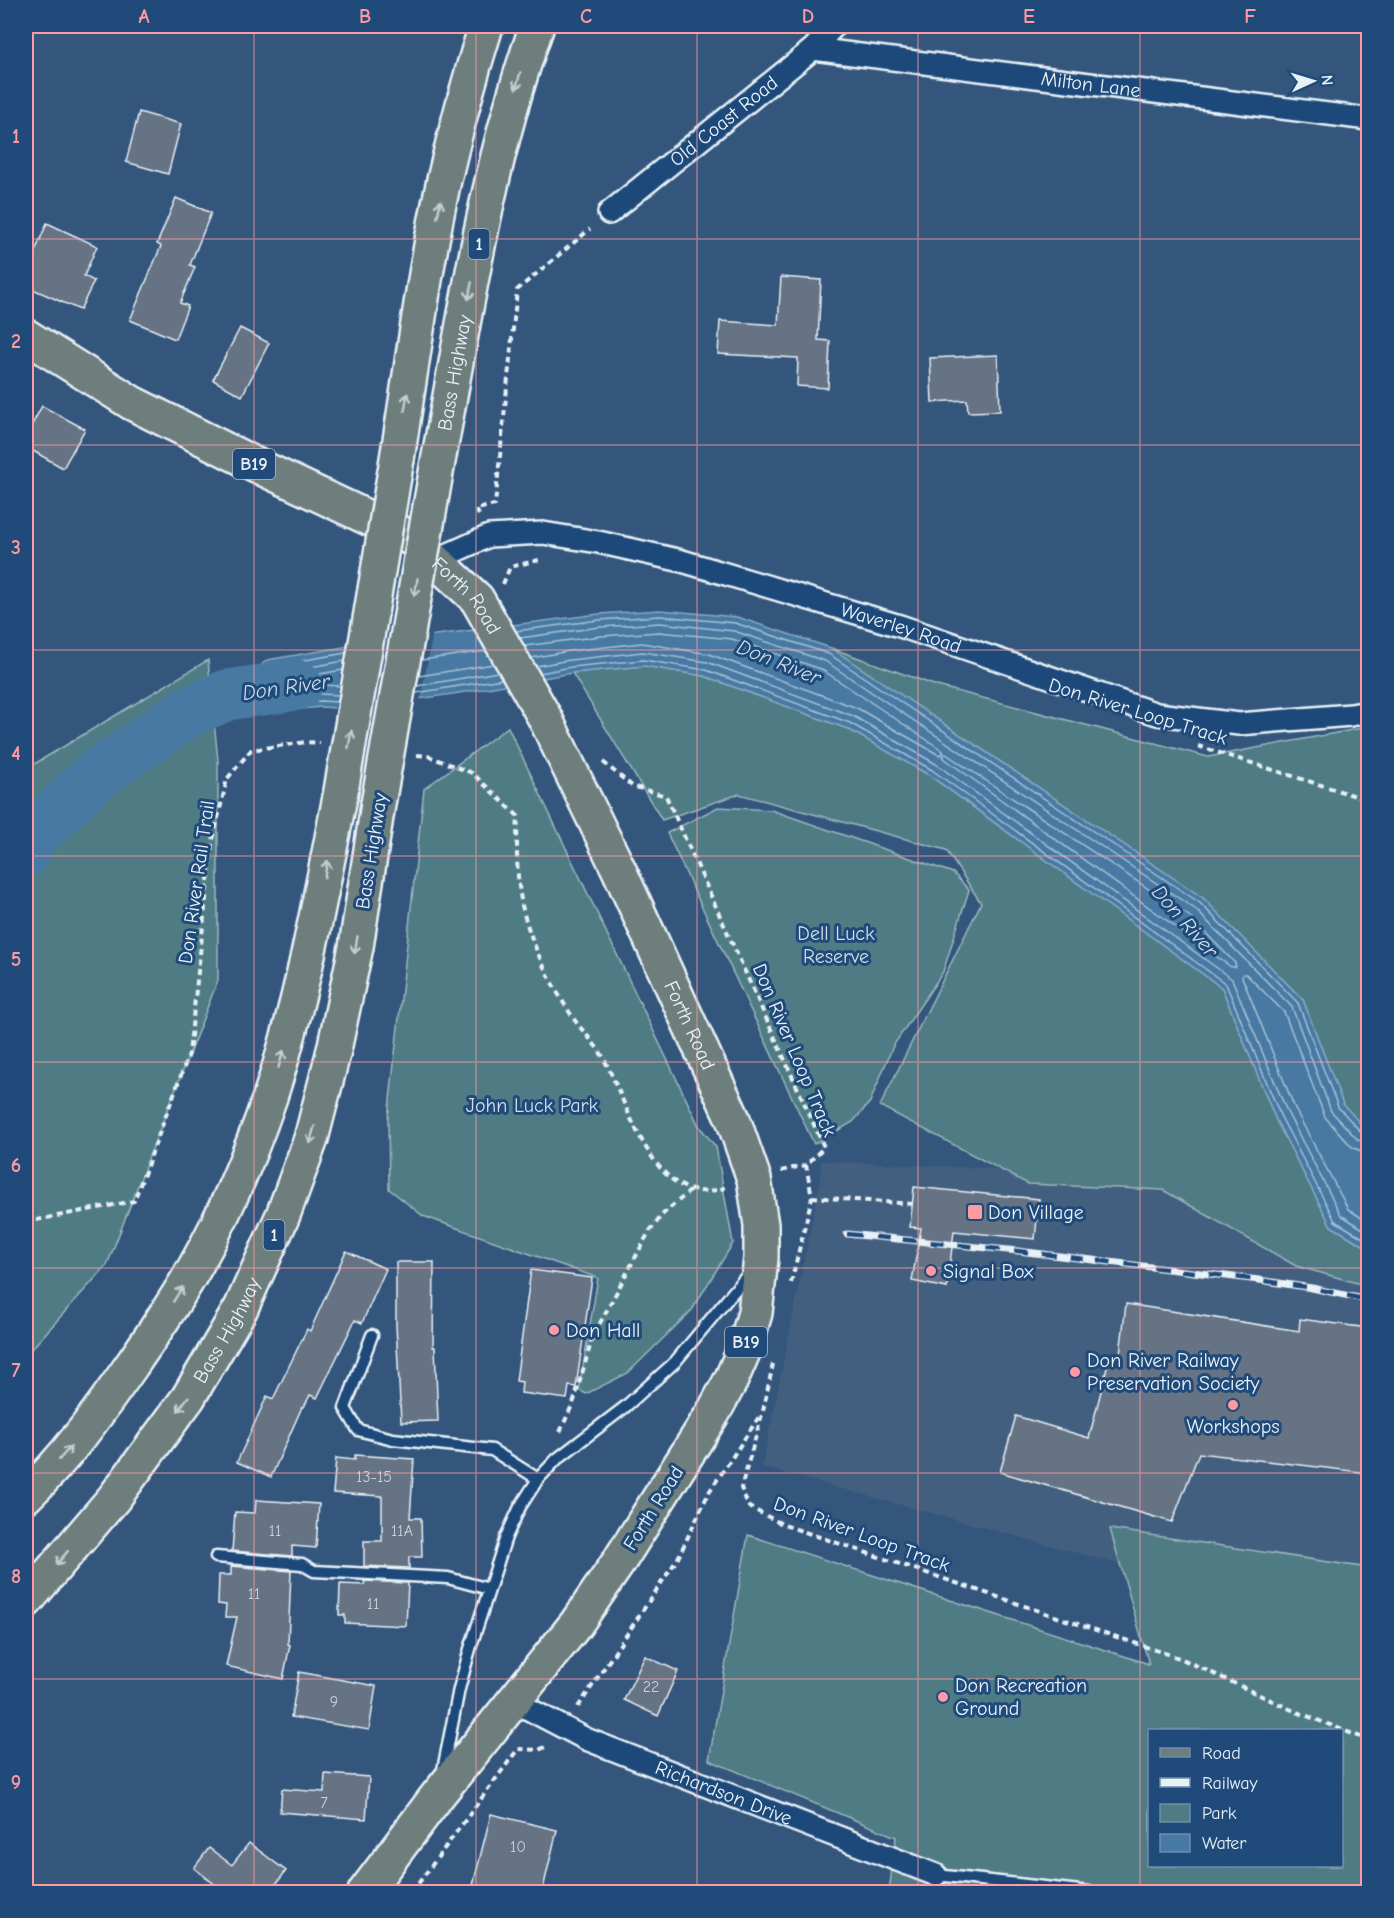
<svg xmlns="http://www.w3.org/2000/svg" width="1394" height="1918" font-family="'Comic Neue',sans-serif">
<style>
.built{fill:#435f7f}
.green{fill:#4f7c84;stroke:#9cb6be;stroke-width:1.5;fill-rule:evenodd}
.water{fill:#4679a3;stroke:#87a9c5;stroke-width:1.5}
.pier{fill:#34567d}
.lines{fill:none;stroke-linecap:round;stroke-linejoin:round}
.shore{stroke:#a7c1d6;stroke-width:1.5}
.river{stroke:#4679a3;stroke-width:51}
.building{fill:#657384;stroke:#e8f1f8;stroke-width:1.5}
.service-casing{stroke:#e8f1f8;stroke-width:15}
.minor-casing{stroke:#e8f1f8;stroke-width:26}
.primary-casing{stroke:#e8f1f8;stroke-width:38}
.motorway-casing{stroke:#e8f1f8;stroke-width:38}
.path{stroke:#e8f1f8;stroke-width:4;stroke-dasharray:6 4.5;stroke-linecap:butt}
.service{stroke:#1f4a7a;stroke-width:10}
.minor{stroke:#1f4a7a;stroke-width:21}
.primary{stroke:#6d7e7c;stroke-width:33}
.motorway{stroke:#6d7e7c;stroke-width:33}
.rail-casing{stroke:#e8f1f8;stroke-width:7}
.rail{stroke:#1f4a7a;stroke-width:4.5;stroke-dasharray:14;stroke-linecap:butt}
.motorway-bridge-casing{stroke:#e8f1f8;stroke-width:38;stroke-linecap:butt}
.motorway-bridge{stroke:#6d7e7c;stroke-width:33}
.oneway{stroke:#c3ced3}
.grid{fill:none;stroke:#ff9aa2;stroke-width:1.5;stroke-opacity:0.55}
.poi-dot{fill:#ff9aa2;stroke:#1f4a7a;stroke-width:2}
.labels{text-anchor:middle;stroke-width:6;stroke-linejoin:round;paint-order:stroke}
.number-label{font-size:16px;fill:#c7d2db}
.shield{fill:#1f4a7a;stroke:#acbfd2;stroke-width:1.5}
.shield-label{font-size:18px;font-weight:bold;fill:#e8f1f8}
.street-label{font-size:20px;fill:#e8f1f8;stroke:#1f4a7a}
.park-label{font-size:20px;fill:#d1dfe7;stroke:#1f4a7a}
.poi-label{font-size:20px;fill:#e8f1f8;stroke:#1f4a7a;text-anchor:start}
.water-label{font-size:21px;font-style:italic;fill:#d0dfeb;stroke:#1f4a7a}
.neatline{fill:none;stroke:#ff9aa2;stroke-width:2}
.grid-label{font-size:20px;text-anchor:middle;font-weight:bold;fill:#ff9aa2}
</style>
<rect width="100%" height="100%" fill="#34567d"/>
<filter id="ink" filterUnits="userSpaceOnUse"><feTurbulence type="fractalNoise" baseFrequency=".0167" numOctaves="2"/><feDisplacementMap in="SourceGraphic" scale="12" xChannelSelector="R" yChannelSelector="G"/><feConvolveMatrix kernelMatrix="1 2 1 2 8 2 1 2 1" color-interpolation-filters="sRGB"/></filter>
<g filter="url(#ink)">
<polygon class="built" points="821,1161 1182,1177 1368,1278 1368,1626 1181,1581 762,1467 820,1182"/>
<g class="green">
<polygon points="831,648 937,686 1208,757 1368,727 1368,1132 1343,1105 1303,1000 1203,898"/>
<polygon points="208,660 218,761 218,980 107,1265 26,1355 26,769"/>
<polygon points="644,666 704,676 848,729 929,775 1222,988 1276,1120 1331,1226 1368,1248 1368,1286 1296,1266 1163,1190 1028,1184 880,1106 981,903 946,850 739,794 662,820 572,673"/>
<polygon points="508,727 699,1126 716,1147 733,1243 692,1310 628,1373 586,1394 579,1390 598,1278 423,1216 389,1189 388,1118 424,789"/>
<polygon points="718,807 771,810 953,873 969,890 943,972 893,1046 870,1102 853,1122 814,1144 667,833"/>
<path d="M 1110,1529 L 1368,1568 L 1368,1892 L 889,1892 L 896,1837 L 709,1760 L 748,1535 L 1149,1664 ZM 1150,1730 L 1342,1730 L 1342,1866 L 1150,1866 Z"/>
</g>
<polygon class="water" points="660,610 737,617 831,648 1203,898 1303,1000 1343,1104 1368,1132 1368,1248 1331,1226 1276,1120 1222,988 929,775 848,729 704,676 644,666 572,673 459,693 351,709 321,707 264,713 227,695 267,660 350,646 599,614"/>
<polygon class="pier" points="433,632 420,702 351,712 334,711 346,644"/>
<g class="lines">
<g class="shore">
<polyline points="516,631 599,620 660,616 735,623 829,654 1200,903 1298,1003 1338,1107 1362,1133 1368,1135"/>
<polyline points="520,638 600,627 660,623 734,631 825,661 1195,909 1292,1007 1331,1111 1358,1140 1368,1143"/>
<polyline points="525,646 601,636 659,632 732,639 821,669 942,750 944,753 939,755 857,708 709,654 642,643 569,651 531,658"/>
<polyline points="422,660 486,651"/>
<polyline points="536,666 570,660 643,652 707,662 853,716 936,764 1232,979 1288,1114 1341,1215 1368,1232"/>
<polyline points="540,673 571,667 643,660 706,670 850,723 932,770 1226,984 1281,1117 1335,1221 1368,1241"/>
<polyline points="419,676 494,664"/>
<polyline points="341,686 321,685 277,689 274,686 278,681 343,670"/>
<polyline points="417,686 498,672"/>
<polyline points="416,693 502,679"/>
<polyline points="339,695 320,694 267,699 256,694 254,691 274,673 345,661"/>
<polyline points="338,702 321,701 265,707 242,696 241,693 270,666 346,653"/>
<polygon points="946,754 1189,916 1235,963 1236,967 1231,967 945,759 943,756"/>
<polyline points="1368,1152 1361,1151 1352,1147 1325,1117 1284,1012 1246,974 1243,974 1242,977 1296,1111 1348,1209 1368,1222"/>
</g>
<polyline class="river" points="26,851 29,839 96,775 188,712 227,695 297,685"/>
</g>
<g class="building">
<polygon points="139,112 181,124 168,174 126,162"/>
<polygon points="176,198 211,213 190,265 195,267 180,303 188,306 175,339 130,320 161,246 157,244"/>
<polygon points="47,223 97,246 84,276 94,281 80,310 26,286 26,273"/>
<polygon points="781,277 821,280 818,340 830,341 828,388 797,386 798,358 718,354 720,321 778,325"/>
<polygon points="240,328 269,343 242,396 213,380"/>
<polygon points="998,355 1000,411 968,412 967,400 932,402 930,358"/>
<polygon points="42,406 85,429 63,468 26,447 26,436"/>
<polygon points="914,1187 1039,1199 1035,1239 954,1231 947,1288 912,1281 921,1228 910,1227"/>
<polygon points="346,1251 386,1269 362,1323 355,1320 317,1398 310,1395 304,1407 302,1407 271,1477 237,1462 267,1396 273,1399 307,1329 310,1331"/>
<polygon points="396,1262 434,1262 433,1347 435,1347 438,1421 401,1422 396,1325"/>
<polygon points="531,1270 592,1278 576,1387 569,1386 567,1399 521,1393 522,1382 516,1381"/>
<polygon points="1126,1304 1299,1331 1300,1319 1368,1328 1368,1473 1199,1453 1172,1522 1000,1472 1016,1416 1089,1438 1109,1360 1119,1362"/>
<polygon points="355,1455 414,1459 410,1518 421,1518 422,1557 409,1557 409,1568 364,1566 364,1541 382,1541 382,1496 333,1493 336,1458 355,1460"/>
<polygon points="256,1500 319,1504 316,1548 292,1546 292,1556 232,1551 235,1512 255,1513"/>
<polygon points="231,1566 291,1571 288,1644 290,1645 283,1679 226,1666 237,1617 225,1617 226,1605 218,1604 219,1575 231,1575"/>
<polygon points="364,1581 408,1583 406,1626 345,1623 345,1615 339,1615 340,1584 365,1585"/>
<polygon points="645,1656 678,1671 658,1716 624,1700"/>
<polygon points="299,1672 376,1686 369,1730 291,1717"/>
<polygon points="325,1774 369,1777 366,1819 280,1812 282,1789 324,1792"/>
<polygon points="491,1814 557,1830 542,1893 471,1893"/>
<polygon points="249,1843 286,1871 269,1893 226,1893 194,1868 209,1848 232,1865"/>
</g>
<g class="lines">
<defs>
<g id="service">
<polyline points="372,1335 345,1408 358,1430 393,1439 492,1450 538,1479"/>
<polyline points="216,1557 302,1564 314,1571 448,1578 489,1589"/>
<polyline points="443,1770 459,1689 470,1649 506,1537 520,1507 538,1479 557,1459 625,1407 675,1362 750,1272"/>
<polyline points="936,1875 1089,1892"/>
</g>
<g id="minor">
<path id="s1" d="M 813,49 L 1368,119"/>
<path id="s2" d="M 609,213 L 813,49 L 834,26"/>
<path id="s3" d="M 441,566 L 451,553 L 489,536 L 543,533 L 598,542 L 682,561 L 900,626 L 1157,714 L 1239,724 L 1351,715 L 1368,712"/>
<path id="s4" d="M 515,1702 L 586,1739 L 936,1875"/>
</g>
<g id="primary">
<path id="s5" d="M 26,336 L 132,403 L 262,468 L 411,538 L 477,599 L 545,718 L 619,870 L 733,1119 L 754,1179 L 761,1225 L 761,1258 L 755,1313 L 744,1350 L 731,1380 L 713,1413 L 620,1560 L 576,1624 L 437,1796 L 365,1892"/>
</g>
<g id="motorway">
<path d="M 397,459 C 412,366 424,272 444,180 C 456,128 470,77 486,26"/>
<path id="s6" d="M 437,467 C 465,319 486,167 537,26"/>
<path d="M 26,1496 C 66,1458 99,1412 131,1366 C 153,1334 176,1301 195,1267 C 225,1214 250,1155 270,1097 C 302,999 320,898 340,797"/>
<path id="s7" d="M 26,1601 L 114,1498 L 188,1398 L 241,1308 L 283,1215 L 311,1139 L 334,1050 L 356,947 L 378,804"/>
</g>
</defs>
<use href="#service" class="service-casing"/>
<use href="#minor" class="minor-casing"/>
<use href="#primary" class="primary-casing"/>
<use href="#motorway" class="motorway-casing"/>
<g class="path">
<polyline points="479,515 476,509 495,505 517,290 590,229"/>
<polyline points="503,584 510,567 539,560"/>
<polyline points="1198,746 1368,800"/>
<path d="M 417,755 L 428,756 L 472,773 L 518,816 C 516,849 516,888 526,921 C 537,956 553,988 574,1019 C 582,1031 594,1042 602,1055 C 620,1089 637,1144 664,1172 C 682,1191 700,1195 725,1188"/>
<polyline points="603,762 632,786 666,796 824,1147 806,1165 812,1197 791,1283"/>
<polyline points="781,1171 806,1165"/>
<polyline points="812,1197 913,1204"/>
<polyline points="26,1222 134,1201 189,1054 212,844 227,779 251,750 306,742 320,743"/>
<polyline points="773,1364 763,1411 741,1488 749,1507 784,1525 1182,1659 1292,1710 1368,1740"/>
<polyline points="560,1432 574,1401 593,1336 649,1232 664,1213 690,1191"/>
<polyline points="578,1707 678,1558 709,1492 761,1414"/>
<polyline points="412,1892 518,1749 539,1750 547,1746"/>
</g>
<use href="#service" class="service"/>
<use href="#minor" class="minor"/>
<use href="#primary" class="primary"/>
<use href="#motorway" class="motorway"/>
<defs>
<polyline id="rail" points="847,1234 1018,1251 1259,1280 1312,1288 1368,1300"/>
</defs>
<use href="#rail" class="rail-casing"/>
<use href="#rail" class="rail"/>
<defs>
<g id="motorway-bridge">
<polyline points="340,797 397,459"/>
<polyline points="378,804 437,467"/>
</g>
</defs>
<use href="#motorway-bridge" class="motorway-bridge-casing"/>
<use href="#motorway-bridge" class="motorway-bridge"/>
</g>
<defs><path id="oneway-shaft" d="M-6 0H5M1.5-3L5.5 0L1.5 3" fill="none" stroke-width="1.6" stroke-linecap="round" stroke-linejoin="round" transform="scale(1.5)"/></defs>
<g class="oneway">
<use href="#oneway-shaft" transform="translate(518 81) rotate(105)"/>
<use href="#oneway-shaft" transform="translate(439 209) rotate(-79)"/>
<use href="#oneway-shaft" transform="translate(470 291) rotate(101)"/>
<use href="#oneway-shaft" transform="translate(406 402) rotate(-81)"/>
<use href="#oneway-shaft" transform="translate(416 587) rotate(100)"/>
<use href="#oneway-shaft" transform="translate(350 739) rotate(-80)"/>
<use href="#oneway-shaft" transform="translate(326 869) rotate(-79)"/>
<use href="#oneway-shaft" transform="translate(356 945) rotate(100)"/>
<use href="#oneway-shaft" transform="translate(281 1059) rotate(-74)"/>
<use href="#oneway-shaft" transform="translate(312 1135) rotate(106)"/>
<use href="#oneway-shaft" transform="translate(178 1294) rotate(-58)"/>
<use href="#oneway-shaft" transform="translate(183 1404) rotate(126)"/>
<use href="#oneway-shaft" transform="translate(65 1453) rotate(-49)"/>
<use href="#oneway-shaft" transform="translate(62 1558) rotate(130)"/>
</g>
</g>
<path class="grid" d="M 254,26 L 254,1892M 476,26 L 476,1892M 697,26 L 697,1892M 918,26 L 918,1892M 1140,26 L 1140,1892M 26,239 L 1368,239M 26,445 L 1368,445M 26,650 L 1368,650M 26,856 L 1368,856M 26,1062 L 1368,1062M 26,1268 L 1368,1268M 26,1473 L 1368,1473M 26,1679 L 1368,1679"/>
<g class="poi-dot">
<rect x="967" y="1204" width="16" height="16" rx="3"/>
<circle cx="931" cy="1271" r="6"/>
<circle cx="554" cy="1330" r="6"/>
<circle cx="1075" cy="1372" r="6"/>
<circle cx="1233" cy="1405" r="6"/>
<circle cx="943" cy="1697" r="6"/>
</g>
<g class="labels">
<g class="number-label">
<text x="374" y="1482">13-15</text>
<text x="275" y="1536">11</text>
<text x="402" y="1536">11A</text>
<text x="254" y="1599">11</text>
<text x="373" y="1609">11</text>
<text x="651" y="1692">22</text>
<text x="334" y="1707">9</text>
<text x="324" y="1808">7</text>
<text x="518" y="1852">10</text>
</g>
<g class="shield">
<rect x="468.5" y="229" width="21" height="30" rx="4.5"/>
<rect x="233" y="449" width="42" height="30" rx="4.5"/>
<rect x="263.5" y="1220" width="21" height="30" rx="4.5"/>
<rect x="725" y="1327" width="42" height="30" rx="4.5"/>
</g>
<g class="shield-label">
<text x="479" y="250">1</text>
<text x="254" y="470">B19</text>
<text x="274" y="1241">1</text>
<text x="746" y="1348">B19</text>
</g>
<g class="street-label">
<text dy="7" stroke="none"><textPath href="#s1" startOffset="280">Milton Lane</textPath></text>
<text dy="7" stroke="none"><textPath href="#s2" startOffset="147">Old Coast Road</textPath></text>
<text dy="7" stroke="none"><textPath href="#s6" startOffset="96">Bass Highway</textPath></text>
<text dy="7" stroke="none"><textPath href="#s5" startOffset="516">Forth Road</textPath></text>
<text dy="7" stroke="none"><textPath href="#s3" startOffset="483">Waverley Road</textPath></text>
<text transform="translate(1138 711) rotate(17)" y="7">Don River Loop Track</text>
<text transform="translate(371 851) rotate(-81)" y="7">Bass Highway</text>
<text transform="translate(196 882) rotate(-82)" y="7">Don River Rail Trail</text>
<text dy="7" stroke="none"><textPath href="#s5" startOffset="1002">Forth Road</textPath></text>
<text transform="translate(795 1050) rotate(67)" y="7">Don River Loop Track</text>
<text dy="7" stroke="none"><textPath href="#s7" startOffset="338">Bass Highway</textPath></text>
<text transform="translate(653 1508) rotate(-58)" y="7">Forth Road</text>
<text transform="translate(862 1534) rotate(20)" y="7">Don River Loop Track</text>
<text dy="7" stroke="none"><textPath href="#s4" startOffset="228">Richardson Drive</textPath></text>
</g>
<g class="park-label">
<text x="836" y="940">Dell Luck<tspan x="836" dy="23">Reserve</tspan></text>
<text x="532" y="1112">John Luck Park</text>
</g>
<g class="poi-label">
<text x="988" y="1219">Don Village</text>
<text x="943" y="1278">Signal Box</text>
<text x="566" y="1337">Don Hall</text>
<text x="1087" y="1367">Don River Railway<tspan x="1087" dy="23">Preservation Society</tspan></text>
<text x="1233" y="1433" text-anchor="middle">Workshops</text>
<text x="955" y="1692">Don Recreation<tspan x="955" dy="23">Ground</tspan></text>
</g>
<g class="water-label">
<text transform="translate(779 662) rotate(22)" y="7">Don River</text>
<text transform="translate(286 687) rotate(-8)" y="7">Don River</text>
<text transform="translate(1185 921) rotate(49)" y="7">Don River</text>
</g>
</g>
<rect width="1394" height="1918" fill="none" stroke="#1f4a7a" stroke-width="66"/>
<rect x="1148" y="1729" width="195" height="138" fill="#1f4a7a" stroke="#6f8dac" stroke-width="1.5"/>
<rect x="1160" y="1748" width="30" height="9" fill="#6d7e7c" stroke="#6f8dac" stroke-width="1.5"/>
<text x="1202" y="1759" font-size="18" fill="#e8f1f8">Road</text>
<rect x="1160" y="1778" width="30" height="9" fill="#e8f1f8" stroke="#6f8dac" stroke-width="1.5"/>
<text x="1202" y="1789" font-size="18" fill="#e8f1f8">Railway</text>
<rect x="1160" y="1804" width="30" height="18" fill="#4f7c84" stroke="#6f8dac" stroke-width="1.5"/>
<text x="1202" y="1819" font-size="18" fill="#e8f1f8">Park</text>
<rect x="1160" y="1834" width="30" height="18" fill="#4679a3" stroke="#6f8dac" stroke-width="1.5"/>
<text x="1202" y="1849" font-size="18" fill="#e8f1f8">Water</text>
<g transform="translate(1313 81) rotate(86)" stroke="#1f4a7a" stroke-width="4.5" paint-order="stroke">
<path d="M0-4.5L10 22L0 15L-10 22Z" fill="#e8f1f8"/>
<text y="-9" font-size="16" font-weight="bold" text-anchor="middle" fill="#e8f1f8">N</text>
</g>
<rect x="33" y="33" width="1328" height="1852" class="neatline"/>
<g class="grid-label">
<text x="144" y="23">A</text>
<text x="365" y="23">B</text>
<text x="586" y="23">C</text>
<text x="808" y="23">D</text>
<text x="1029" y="23">E</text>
<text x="1250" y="23">F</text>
<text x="16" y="143">1</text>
<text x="16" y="348">2</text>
<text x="16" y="554">3</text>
<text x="16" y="760">4</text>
<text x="16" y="966">5</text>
<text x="16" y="1172">6</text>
<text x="16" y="1377">7</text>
<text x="16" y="1583">8</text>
<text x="16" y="1789">9</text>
</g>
</svg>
